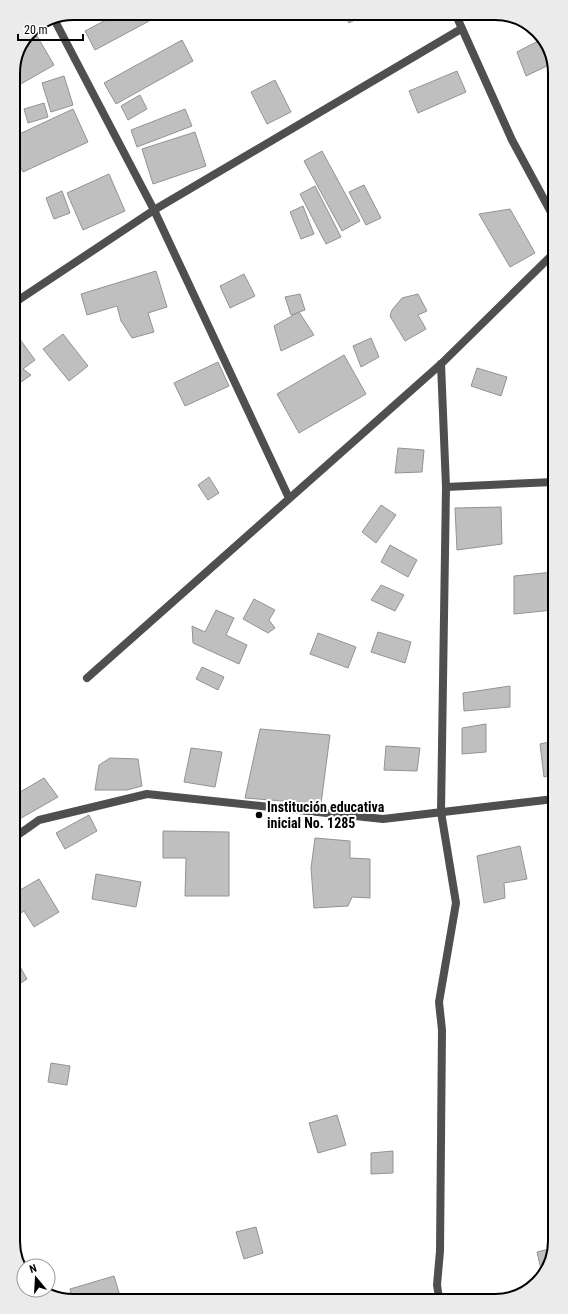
<svg xmlns="http://www.w3.org/2000/svg" width="568" height="1314" font-family="'Roboto Condensed',sans-serif">
<style>
.building{fill:#bfbfbf;stroke:#939393}
.lines{fill:none;stroke-linecap:round;stroke-linejoin:round}
.minor{stroke:#4f4f4f;stroke-width:8}
.poi-dot{fill:#000;stroke:#fff;stroke-width:1.5}
.labels{text-anchor:middle;stroke-width:4;stroke-linejoin:round;paint-order:stroke}
.poi-label{font-size:14px;font-weight:bold;fill:#000;stroke:#fff;text-anchor:start}
.rim{fill:none;stroke:#000;stroke-width:2}
</style>
<rect width="100%" height="100%" fill="#fff"/>
<g class="building">
<polygon points="119,13 164,13 95,50 85,31"/>
<polygon points="343,13 368,13 349,23"/>
<polygon points="37,36 54,65 19,85 13,75 13,69 25,43"/>
<polygon points="182,40 193,61 116,104 104,83"/>
<polygon points="538,41 549,65 526,76 517,52"/>
<polygon points="457,71 466,92 418,113 409,91"/>
<polygon points="64,76 73,105 51,112 42,83"/>
<polygon points="275,80 291,112 267,124 251,92"/>
<polygon points="140,95 147,109 128,120 121,106"/>
<polygon points="44,103 48,117 28,123 24,109"/>
<polygon points="73,109 88,142 23,172 13,152 13,137"/>
<polygon points="185,109 192,126 137,147 131,130"/>
<polygon points="195,132 206,166 153,184 142,149"/>
<polygon points="322,151 360,221 342,231 304,161"/>
<polygon points="109,174 125,211 83,230 67,193"/>
<polygon points="364,185 381,218 366,225 349,192"/>
<polygon points="315,186 341,237 326,244 300,194"/>
<polygon points="62,191 70,213 54,219 46,198"/>
<polygon points="303,206 314,234 301,239 290,212"/>
<polygon points="510,209 535,253 510,267 479,214"/>
<polygon points="156,271 167,307 148,313 154,332 132,338 121,321 117,306 87,315 81,294"/>
<polygon points="244,274 255,296 230,308 220,286"/>
<polygon points="300,294 305,310 291,315 285,297"/>
<polygon points="418,294 427,311 418,315 426,329 405,341 390,316 392,310 402,298"/>
<polygon points="299,312 314,335 281,351 274,326"/>
<polygon points="63,334 88,366 69,381 43,349"/>
<polygon points="19,338 35,360 23,369 31,375 14,387 14,342"/>
<polygon points="371,338 379,357 361,367 353,346"/>
<polygon points="344,355 366,394 299,433 277,394"/>
<polygon points="218,362 229,386 185,406 174,383"/>
<polygon points="477,368 507,377 501,396 471,386"/>
<polygon points="398,448 424,450 422,472 395,473"/>
<polygon points="209,477 219,493 208,500 198,485"/>
<polygon points="381,505 396,515 376,543 362,532"/>
<polygon points="501,507 502,544 457,550 455,508"/>
<polygon points="390,545 417,560 408,577 381,562"/>
<polygon points="553,572 553,610 514,614 514,576"/>
<polygon points="381,585 404,595 395,611 371,600"/>
<polygon points="254,599 275,610 269,620 275,628 268,633 243,619"/>
<polygon points="216,610 234,618 226,635 247,645 239,664 193,643 192,626 205,632"/>
<polygon points="378,632 411,642 405,663 371,652"/>
<polygon points="318,633 356,647 348,668 310,654"/>
<polygon points="202,667 224,677 218,690 196,679"/>
<polygon points="510,686 510,707 464,711 463,693"/>
<polygon points="486,724 486,752 462,754 462,728"/>
<polygon points="260,729 330,735 321,804 245,798"/>
<polygon points="554,741 554,775 544,777 540,744"/>
<polygon points="386,746 420,748 417,771 384,770"/>
<polygon points="191,748 222,752 215,787 184,782"/>
<polygon points="110,758 138,759 142,786 127,790 95,790 99,765"/>
<polygon points="44,778 58,797 16,821 15,819 15,795"/>
<polygon points="89,815 97,831 65,849 56,833"/>
<polygon points="163,831 229,832 229,896 185,896 186,858 163,858"/>
<polygon points="315,838 350,841 350,858 370,859 370,898 352,897 348,906 314,908 311,868"/>
<polygon points="520,846 527,879 504,883 505,898 484,903 477,856"/>
<polygon points="96,874 141,882 136,907 92,899"/>
<polygon points="39,879 59,912 34,927 24,911 15,917 15,893"/>
<polygon points="15,958 27,979 16,986"/>
<polygon points="51,1063 70,1066 67,1085 48,1082"/>
<polygon points="337,1115 346,1145 318,1153 309,1123"/>
<polygon points="393,1151 393,1173 371,1174 371,1153"/>
<polygon points="256,1227 263,1253 244,1259 236,1232"/>
<polygon points="553,1248 543,1277 543,1278 537,1252"/>
<polygon points="114,1276 120,1296 103,1301 73,1301 70,1289"/>
</g>
<g class="lines">
<g class="minor">
<polyline points="455,13 512,140 552,214"/>
<polyline points="55,21 154,210 289,498"/>
<polyline points="14,303 154,210 461,29"/>
<polyline points="446,487 553,482"/>
<polyline points="87,678 441,364 552,255"/>
<polyline points="15,837 39,820 147,794 383,819 554,799"/>
<polyline points="439,1298 437,1285 440,1251 442,1030 439,1002 456,903 441,812 446,487 441,364"/>
</g>
</g>
<circle class="poi-dot" cx="259" cy="815" r="4"/>
<g class="labels">
<g class="poi-label">
<text x="267" y="812">Institución educativa<tspan x="267" dy="16">inicial No. 1285</tspan></text>
</g>
</g>
<path d="M0 0H568V1314H0ZM73 20H495A53 53 0 0 1 548 73V1241A53 53 0 0 1 495 1294H73A53 53 0 0 1 20 1241V73A53 53 0 0 1 73 20Z" fill="#ebebeb" fill-rule="evenodd"/>
<path class="rim" d="M73 20H495A53 53 0 0 1 548 73V1241A53 53 0 0 1 495 1294H73A53 53 0 0 1 20 1241V73A53 53 0 0 1 73 20Z"/>
<g transform="translate(36 1278) rotate(342)"><circle r="19" fill="#ffffff" stroke="#999999"/>
<path d="M0-3L7 15L0 10L-7 15Z" fill="#000000"/>
<text y="-6" font-size="11" font-weight="bold" text-anchor="middle" fill="#000000">N</text>
</g>
<path d="M18 34v6h65v-6" fill="none" stroke="#000000" stroke-width="2"/>
<text x="24" y="34" font-size="12" fill="#000000" stroke="#ffffff" stroke-width="3" paint-order="stroke">20 m</text>
</svg>
